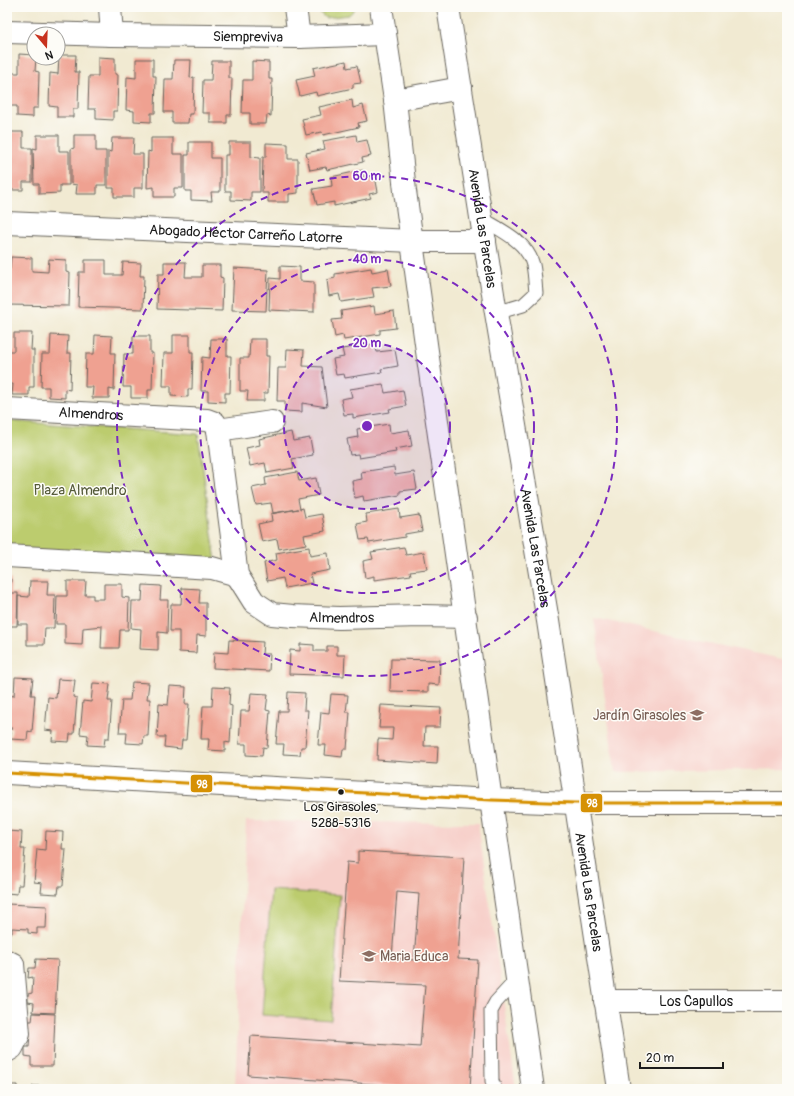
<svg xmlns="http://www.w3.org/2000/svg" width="794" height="1096" font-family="Pangolin,sans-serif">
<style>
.built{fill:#f7d0ca}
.green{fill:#bccc6e;stroke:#6c7445}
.building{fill:#efa191;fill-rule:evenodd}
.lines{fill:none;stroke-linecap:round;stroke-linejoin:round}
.service-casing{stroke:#67645c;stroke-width:15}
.minor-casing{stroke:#67645c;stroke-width:24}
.secondary-casing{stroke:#67645c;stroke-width:24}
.service{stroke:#fff;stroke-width:13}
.minor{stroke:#fff;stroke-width:22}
.secondary{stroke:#fff;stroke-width:22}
.bus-1-casing{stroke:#fdfcf7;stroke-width:6}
.bus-1{stroke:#d69104;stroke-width:3}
.ring{fill:none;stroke:#7b2cbf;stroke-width:2;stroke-dasharray:7 5}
.bus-dot{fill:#1c1c1c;stroke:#fdfcf7;stroke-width:1.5}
.labels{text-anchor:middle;stroke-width:3;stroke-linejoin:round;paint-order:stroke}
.bus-label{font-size:13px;fill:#1c1c1c;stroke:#fdfcf7}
.street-label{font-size:14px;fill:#1c1c1c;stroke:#fdfcf7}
.park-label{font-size:14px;fill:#545a39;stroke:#fdfcf7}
.education-label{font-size:14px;fill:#785e54;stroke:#fdfcf7;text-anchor:end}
.centre{fill:#7b2cbf;stroke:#fdfcf7;stroke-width:2}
.ring-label{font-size:12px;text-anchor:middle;font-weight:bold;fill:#7b2cbf;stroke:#fdfcf7;stroke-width:3;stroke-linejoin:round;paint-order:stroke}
.line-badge{stroke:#fdfcf7;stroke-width:1.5}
.badge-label{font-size:11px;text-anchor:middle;font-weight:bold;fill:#fff}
</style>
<rect width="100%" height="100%" fill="#fdfcf7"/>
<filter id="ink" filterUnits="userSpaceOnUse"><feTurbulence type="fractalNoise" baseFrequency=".025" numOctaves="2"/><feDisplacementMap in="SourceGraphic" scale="8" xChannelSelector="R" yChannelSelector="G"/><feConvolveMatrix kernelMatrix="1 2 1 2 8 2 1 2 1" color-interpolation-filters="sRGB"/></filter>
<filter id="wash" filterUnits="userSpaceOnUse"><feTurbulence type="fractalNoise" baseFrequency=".012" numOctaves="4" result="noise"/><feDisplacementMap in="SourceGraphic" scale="16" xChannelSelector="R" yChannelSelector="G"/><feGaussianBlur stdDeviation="0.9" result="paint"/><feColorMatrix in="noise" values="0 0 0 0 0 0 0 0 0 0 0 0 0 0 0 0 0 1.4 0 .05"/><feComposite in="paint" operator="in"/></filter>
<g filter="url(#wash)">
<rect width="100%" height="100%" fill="#f1ead2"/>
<g class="built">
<polygon points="594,618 787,660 787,769 615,772"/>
<polygon points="246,821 478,823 516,1089 235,1089"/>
</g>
<g class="green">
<polygon points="315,7 357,7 349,15 325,18"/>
<polygon points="7,421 198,434 216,562 7,550"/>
<polygon points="271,890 340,895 331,1020 262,1015"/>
</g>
<g id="blocks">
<g class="building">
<polygon points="19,54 34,55 34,58 36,58 35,71 39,72 38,108 33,108 33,117 17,116 17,106 9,106 10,73 19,73"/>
<polygon points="59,55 76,55 75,72 79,72 78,109 73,109 73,117 57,117 57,107 49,106 50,73 58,74"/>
<polygon points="98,57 115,58 115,74 118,75 117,111 113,111 113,120 96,119 96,109 88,109 89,76 98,76"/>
<polygon points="136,59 153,59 153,76 156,76 155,113 151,113 151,122 134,121 134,111 126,110 127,77 136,78"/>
<polygon points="174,60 191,60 190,78 194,77 193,114 189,114 188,123 172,123 172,112 164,112 165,79 173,79"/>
<polygon points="212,61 229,61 229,78 232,78 231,115 227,115 227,123 210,123 210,113 202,113 203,80 211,80"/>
<polygon points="252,61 269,62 269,79 272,79 271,116 267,115 266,124 250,124 250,113 242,113 243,80 252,80"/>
<polygon points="346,61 347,68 357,66 361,83 353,84 353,88 317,96 316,92 300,96 296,80 315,76 313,68"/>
<polygon points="352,100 353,108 363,105 367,121 358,123 359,127 323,135 322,132 306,135 302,119 321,115 319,107"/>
<polygon points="7,132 23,132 23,148 32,148 32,182 23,182 23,190 7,190"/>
<polygon points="37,135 59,135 59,151 69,151 69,185 60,185 60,193 39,194 39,184 34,184 33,148 37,149"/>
<polygon points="74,135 96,135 96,151 106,151 106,185 97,185 97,194 76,194 77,185 71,184 71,149 74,148"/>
<polygon points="356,135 357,142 367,140 371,156 362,158 363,162 327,170 326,167 310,170 306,153 325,149 323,141"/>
<polygon points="112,138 134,138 133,154 143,154 143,188 134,188 134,197 114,197 114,188 108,188 108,151 111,152"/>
<polygon points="151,138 173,138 173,154 183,154 183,188 174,188 174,197 154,197 154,187 147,188 148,151 151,152"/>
<polygon points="189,142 211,142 211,158 220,158 220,192 211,192 212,201 191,200 191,191 185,191 185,155 189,155"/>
<polygon points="229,142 251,142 251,157 260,158 260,192 251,192 251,201 231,200 231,191 225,191 225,155 229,155"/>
<polygon points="266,143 288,144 288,159 298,159 298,193 289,194 289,202 268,202 268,193 262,193 263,157 266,157"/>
<polygon points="363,170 364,178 375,176 378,192 369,194 371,198 334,206 334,202 317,205 313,189 332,186 331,177"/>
<polygon points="11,257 32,258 32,271 48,272 49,259 66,260 66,272 70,273 69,306 7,305 7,269 10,269"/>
<polygon points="85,260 106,260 106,275 122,275 123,262 141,263 140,276 144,276 143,309 78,307 79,272 85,272"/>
<polygon points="164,262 186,262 185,277 202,277 202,265 220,265 220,277 223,278 222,311 157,309 158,274 164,274"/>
<polygon points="280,266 300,267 300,281 314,282 314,312 269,310 270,278 280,279"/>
<polygon points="234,268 268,270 266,311 232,310"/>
<polygon points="371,268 372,272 388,269 391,286 372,288 374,297 341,302 339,294 329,296 327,280 335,278 335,274"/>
<polygon points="374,306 375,314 394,311 396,328 380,330 380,334 344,340 343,335 335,337 332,320 342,319 341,311"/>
<polygon points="14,333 32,333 31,350 34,350 34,387 29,387 29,395 12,395 13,384 7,384 7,351 14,351"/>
<polygon points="51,335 68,336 67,353 71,353 70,390 65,389 65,398 49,397 49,387 41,387 42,354 50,354"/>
<polygon points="95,335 112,336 111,353 115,353 114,390 109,389 109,398 92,398 93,387 85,387 86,354 94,354"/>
<polygon points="173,335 190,335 190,352 193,352 192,389 188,389 188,397 171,396 171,386 163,386 164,353 173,353"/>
<polygon points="133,336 150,336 150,353 153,353 152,390 148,390 148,398 131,398 131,387 123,387 124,354 133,354"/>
<polygon points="211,339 227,339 227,356 231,356 230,393 225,393 225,402 208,401 208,391 201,391 202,357 210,358"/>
<polygon points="250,339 266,339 266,356 269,356 268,393 264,393 264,401 247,401 248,391 240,391 240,358 249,358"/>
<polygon points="375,344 377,352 395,350 398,366 381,369 382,372 345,378 344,374 336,375 333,359 344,357 342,349"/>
<polygon points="287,349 304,350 303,366 322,367 327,407 302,403 302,412 285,411 285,401 277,401 278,368 286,368"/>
<polygon points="383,384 385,393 403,390 406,406 389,409 390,412 353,418 353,414 344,415 341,399 352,397 350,389"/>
<polygon points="389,424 390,433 409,430 412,446 395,449 396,452 359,458 358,454 350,455 347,439 358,437 357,429"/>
<polygon points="291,432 293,441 310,438 313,455 292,459 294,468 267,473 265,463 250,466 246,448 260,445 259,439"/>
<polygon points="394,467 395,475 414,472 417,489 400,491 400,495 364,501 363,496 355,498 352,481 362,479 361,472"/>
<polygon points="297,472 299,481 316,478 319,495 298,499 300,509 303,508 305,517 322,514 325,531 304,535 306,544 279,549 277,539 262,542 258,524 272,521 271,514 298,509 273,513 271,503 256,505 252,488 266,485 265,478"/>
<polygon points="399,509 400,518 419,515 422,531 405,534 405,537 369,543 368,539 360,540 357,524 367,522 366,514"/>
<polygon points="309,547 310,556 328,553 330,570 310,574 312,583 285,588 283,578 267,581 264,563 277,560 276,553"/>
<polygon points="404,547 406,555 424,552 427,569 410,571 411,575 374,580 374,576 365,578 363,561 373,559 371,552"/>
<polygon points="7,579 11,579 10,593 18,593 17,626 7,626"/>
<polygon points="30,581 48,581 47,595 55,595 54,628 45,628 44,645 27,645 27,624 18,624 18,596 29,597"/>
<polygon points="67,581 86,581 85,595 93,595 93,599 104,599 104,584 122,584 122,597 129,598 128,630 120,630 119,648 101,648 102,626 83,628 82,645 65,644 65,624 56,624 57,596 67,596"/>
<polygon points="143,585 161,586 160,600 168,600 167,633 158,632 158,650 140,649 141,629 131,628 132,601 142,601"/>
<polygon points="182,588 200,589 199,603 206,603 206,636 197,635 196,653 179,652 179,631 170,631 171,604 181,604"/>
<polygon points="229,640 263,642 262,654 270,654 269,671 213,668 214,652 228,653"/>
<polygon points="300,644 314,645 314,651 327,651 327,646 337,646 337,655 345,655 344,676 289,674 290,650 300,651"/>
<polygon points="391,659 440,660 439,685 428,684 428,692 390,691"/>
<polygon points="15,677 33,678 31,695 35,695 32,732 28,731 27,740 10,739 12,728 7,728 7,695 14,696"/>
<polygon points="58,679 75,680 73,697 77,698 74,734 70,734 69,742 52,741 53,731 45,730 48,697 56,698"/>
<polygon points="132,682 149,683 147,699 150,699 148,736 144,736 143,744 126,743 127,733 119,733 122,700 130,700"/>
<polygon points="93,683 110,684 108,701 112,701 109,738 105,738 104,746 87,745 88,735 80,734 83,701 91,702"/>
<polygon points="170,686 186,687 185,704 189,704 186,740 182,740 181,749 164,747 165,737 157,737 159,704 168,705"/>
<polygon points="213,687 230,688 229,705 232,706 230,743 225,742 225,751 208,750 209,739 201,739 203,706 212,706"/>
<polygon points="288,692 305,693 304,710 308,710 305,747 301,747 300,755 283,754 284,744 276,744 279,711 287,711"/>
<polygon points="251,693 268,694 266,710 270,711 267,748 263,747 262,756 246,755 246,744 239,744 241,711 249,711"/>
<polygon points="331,694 348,695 346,712 350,712 347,749 343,749 342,757 325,755 326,745 318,745 321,712 329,713"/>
<polygon points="381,705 441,708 440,727 425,727 424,746 438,746 437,764 377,760 378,739 392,740 393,728 379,728"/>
<polygon points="7,831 22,832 21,849 25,849 22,885 18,885 17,894 7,893"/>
<polygon points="46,831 63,832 62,849 66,849 63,886 59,886 58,894 41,893 42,883 34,882 37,849 45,850"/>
<path d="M 358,851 L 464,857 L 458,959 L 478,960 L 470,1089 L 412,1089 L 413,1087 L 248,1075 L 251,1036 L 420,1047 L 425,985 L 339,981 L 347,862 L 358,863 ZM 397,892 L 419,894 L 414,960 L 392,958 Z"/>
<polygon points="7,904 47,906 46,928 37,928 37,934 28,933 28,929 12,928 12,933 7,933"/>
<polygon points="36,959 58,960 55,1013 33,1012 34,1003 28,1002 28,994 32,993 33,977 28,978 29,968 35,968"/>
<polygon points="33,1013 55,1014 53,1066 31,1066 31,1057 25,1056 25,1047 29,1047 30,1031 25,1031 26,1021 32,1021"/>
<rect x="7" y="1085" width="10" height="4"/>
<rect x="33" y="1086" width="9" height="3"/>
</g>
</g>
</g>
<g filter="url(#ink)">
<use href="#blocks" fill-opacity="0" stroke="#67645c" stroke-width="1"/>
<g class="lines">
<defs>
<g id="service">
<path d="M 481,218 C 500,230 527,241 533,265 C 535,274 535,284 536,293 L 523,305 L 496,313"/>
<polyline points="495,1089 492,1081 491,1011 496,1002 518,978"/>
</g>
<g id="minor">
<polyline points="295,7 299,37"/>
<polyline points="7,32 112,35 110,7"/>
<path id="s1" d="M 112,35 L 299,37 L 385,34"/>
<path id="s2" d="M 7,223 L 413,241 L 485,241"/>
<path id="s3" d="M 7,409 L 207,420 L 215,423 L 218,430 L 237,575 L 254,602 L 272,614 L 293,616 L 339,618 L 422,616 L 466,617"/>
<polyline points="218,430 272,422"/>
<polyline points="7,556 212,568 237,575"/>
<polyline points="7,773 491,800 575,803 787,803"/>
<polyline points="7,961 13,964 19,1034 12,1048 7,1051"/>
<path id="s4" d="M 605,1001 L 787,1001"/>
</g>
<g id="secondary">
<polyline points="381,7 395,100 405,191 427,351 491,800 533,1089"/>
<path id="s5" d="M 448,7 L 496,313 L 548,621 L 619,1089"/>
<polyline points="395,100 461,88"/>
</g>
</defs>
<use href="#service" class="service-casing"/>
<use href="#minor" class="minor-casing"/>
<use href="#secondary" class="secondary-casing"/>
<use href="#service" class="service"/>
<use href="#minor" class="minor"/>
<use href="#secondary" class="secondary"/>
<defs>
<polyline id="bus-1" points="7,773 491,800 575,803 787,803"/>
</defs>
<use href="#bus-1" class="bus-1-casing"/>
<use href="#bus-1" class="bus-1"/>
</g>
</g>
<circle cx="367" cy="426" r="83" fill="#7b2cbf" fill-opacity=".12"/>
<g class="ring">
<circle cx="367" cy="426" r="83"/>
<circle cx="367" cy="426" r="167"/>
<circle cx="367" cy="426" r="250"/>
</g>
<defs>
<symbol id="school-bare" viewBox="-9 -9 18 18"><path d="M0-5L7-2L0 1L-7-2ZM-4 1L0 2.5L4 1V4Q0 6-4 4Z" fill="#8d6e63" stroke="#fdfcf7" stroke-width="2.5" paint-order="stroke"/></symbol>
</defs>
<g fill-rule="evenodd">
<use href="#school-bare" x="687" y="705" width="20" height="20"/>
<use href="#school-bare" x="359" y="946" width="20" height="20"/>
</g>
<circle class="bus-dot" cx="341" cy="792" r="3.5"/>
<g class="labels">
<g class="bus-label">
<text x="341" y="811">Los Girasoles,<tspan x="341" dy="16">5288-5316</tspan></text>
</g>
<g class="street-label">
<text dy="5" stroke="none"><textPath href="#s1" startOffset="136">Siempreviva</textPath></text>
<text dy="5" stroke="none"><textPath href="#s5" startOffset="224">Avenida Las Parcelas</textPath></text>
<text dy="5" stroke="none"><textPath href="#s2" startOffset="239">Abogado Héctor Carreño Latorre</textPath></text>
<text dy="5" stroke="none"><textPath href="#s3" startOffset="84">Almendros</textPath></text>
<text dy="5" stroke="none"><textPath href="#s5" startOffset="548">Avenida Las Parcelas</textPath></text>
<text dy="5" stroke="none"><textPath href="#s3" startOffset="486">Almendros</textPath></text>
<text dy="5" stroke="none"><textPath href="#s5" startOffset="896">Avenida Las Parcelas</textPath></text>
<text dy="5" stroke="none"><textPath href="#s4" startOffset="91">Los Capullos</textPath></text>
</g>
<g class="park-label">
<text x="80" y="495">Plaza Almendro</text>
</g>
<g class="education-label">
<text x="686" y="720">Jardín Girasoles</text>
<text x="380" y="961" text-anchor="start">Maria Educa</text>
</g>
</g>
<circle cx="367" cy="426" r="6" class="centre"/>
<g class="ring-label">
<text x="367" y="180">60 m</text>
<text x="367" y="263">40 m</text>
<text x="367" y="347">20 m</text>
</g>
<g class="line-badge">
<rect x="190" y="774" width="23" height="19" rx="4" fill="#d69104"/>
<rect x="580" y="793" width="23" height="20" rx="4" fill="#d69104"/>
</g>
<g class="badge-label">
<text x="202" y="788">98</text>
<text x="592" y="807">98</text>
</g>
<rect width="794" height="1096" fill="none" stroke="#fdfcf7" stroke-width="24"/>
<g transform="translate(46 46) rotate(161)"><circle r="19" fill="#fdfcf7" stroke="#a3a29f"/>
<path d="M0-3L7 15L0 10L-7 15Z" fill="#c8321e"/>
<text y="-6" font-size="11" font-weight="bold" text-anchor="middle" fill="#1c1c1c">N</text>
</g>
<path d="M640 1062v6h83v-6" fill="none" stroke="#1c1c1c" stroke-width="2"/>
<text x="646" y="1062" font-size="12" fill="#1c1c1c" stroke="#fdfcf7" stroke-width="3" paint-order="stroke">20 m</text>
</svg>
